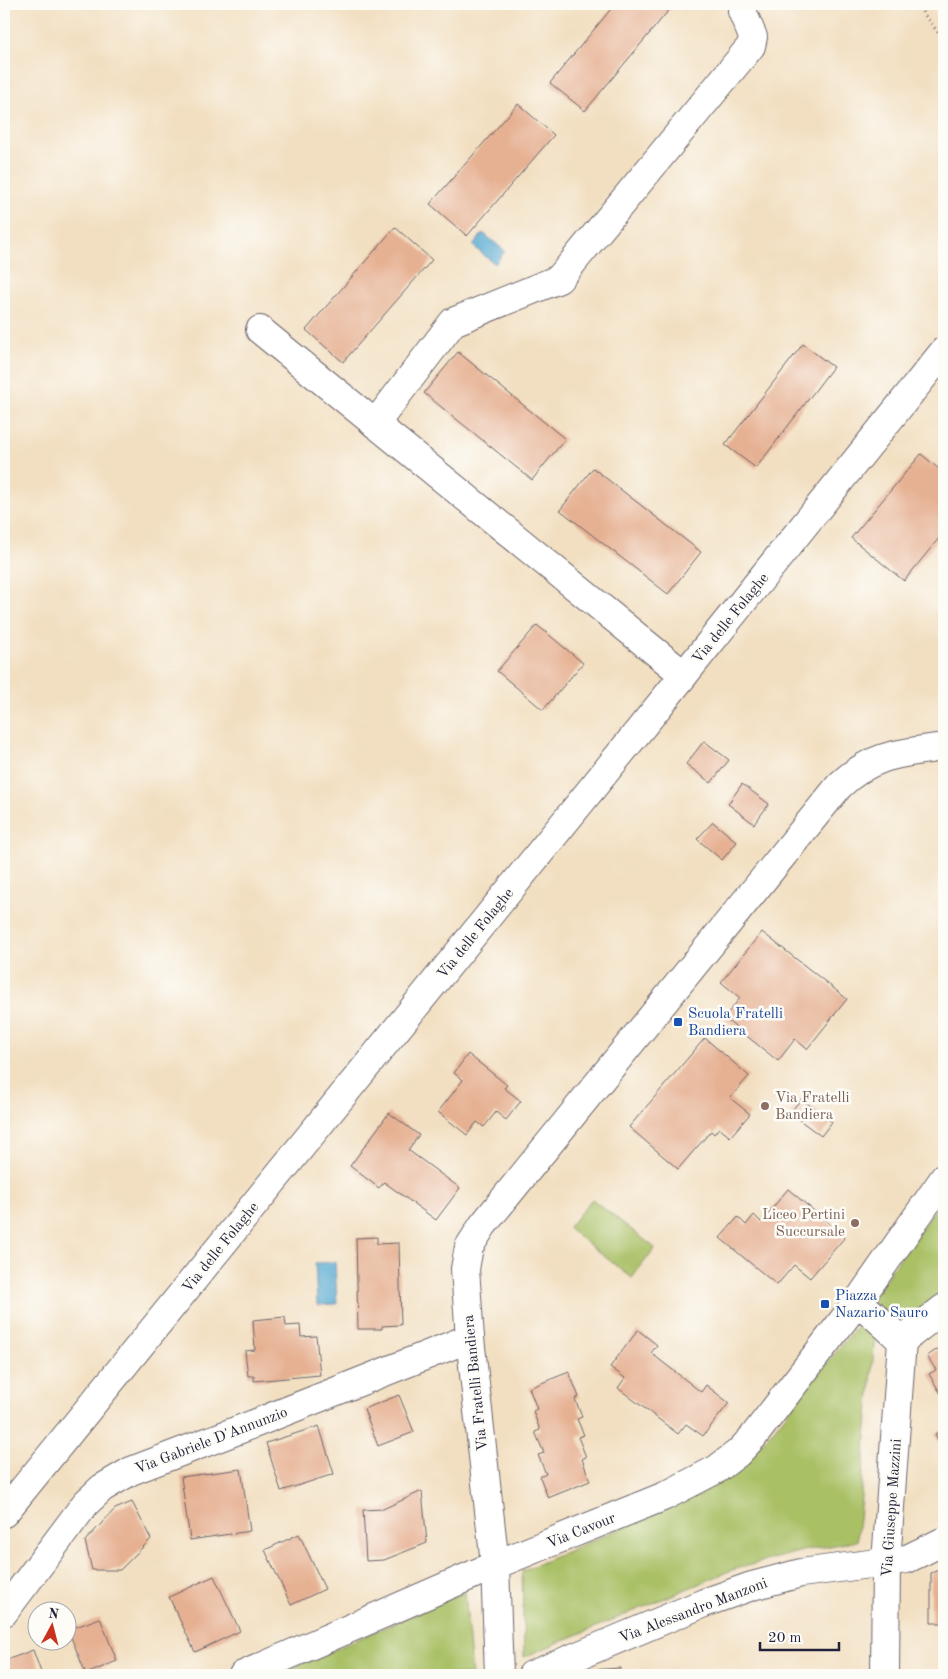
<svg xmlns="http://www.w3.org/2000/svg" width="948" height="1679" font-family="'Old Standard TT',serif">
<style>
.green{fill:#a9c065;stroke:#667150}
.water{fill:#55a8d0;stroke:#3c6586}
.building{fill:#e6b193}
.lines{fill:none;stroke-linecap:round;stroke-linejoin:round}
.minor-casing{stroke:#6b646a;stroke-width:30}
.path{stroke:#6b646a;stroke-width:3;stroke-dasharray:1 4;stroke-linecap:butt}
.minor{stroke:#fff;stroke-width:28}
.transit-dot{fill:#1a4fb4;stroke:#fdfcf7;stroke-width:2}
.education-dot{fill:#8d6e63;stroke:#fdfcf7;stroke-width:2}
.labels{text-anchor:middle;stroke-width:5;stroke-linejoin:round;paint-order:stroke}
.street-label{font-size:15px;fill:#22223b;stroke:#fdfcf7}
.transit-label{font-size:15px;fill:#164399;stroke:#fdfcf7;text-anchor:start}
.education-label{font-size:15px;fill:#785e54;stroke:#fdfcf7;text-anchor:start}
</style>
<rect width="100%" height="100%" fill="#fdfcf7"/>
<filter id="ink" filterUnits="userSpaceOnUse"><feTurbulence type="fractalNoise" baseFrequency=".02" numOctaves="2"/><feDisplacementMap in="SourceGraphic" scale="10" xChannelSelector="R" yChannelSelector="G"/><feConvolveMatrix kernelMatrix="1 2 1 2 8 2 1 2 1" color-interpolation-filters="sRGB"/></filter>
<filter id="wash" filterUnits="userSpaceOnUse"><feTurbulence type="fractalNoise" baseFrequency=".0096" numOctaves="4" result="noise"/><feDisplacementMap in="SourceGraphic" scale="20" xChannelSelector="R" yChannelSelector="G"/><feGaussianBlur stdDeviation="1.12" result="paint"/><feColorMatrix in="noise" values="0 0 0 0 0 0 0 0 0 0 0 0 0 0 0 0 0 1.4 0 .05"/><feComposite in="paint" operator="in"/></filter>
<g filter="url(#wash)">
<rect width="100%" height="100%" fill="#f2dfc1"/>
<g class="green">
<polygon points="944,1197 944,1295 903,1327 871,1299"/>
<polygon points="592,1199 655,1248 632,1278 568,1228"/>
<polygon points="857,1326 875,1336 857,1541 802,1551 732,1570 524,1657 522,1571 702,1493 719,1483 770,1434"/>
<polygon points="465,1592 472,1675 277,1675"/>
</g>
<g class="water">
<polygon points="483,233 505,251 495,264 473,246"/>
<polygon points="335,1262 337,1304 317,1305 315,1263"/>
</g>
<g id="blocks">
<g class="building">
<polygon points="615,4 674,4 585,111 550,83"/>
<polygon points="518,104 554,135 467,236 430,204"/>
<polygon points="395,227 432,260 343,362 306,330"/>
<polygon points="803,344 833,367 756,468 725,445"/>
<polygon points="458,352 565,439 532,480 424,393"/>
<polygon points="921,454 944,473 944,532 904,581 851,538"/>
<polygon points="593,468 701,552 668,594 560,510"/>
<polygon points="537,625 583,663 543,710 497,671"/>
<polygon points="704,741 729,760 711,783 686,764"/>
<polygon points="742,784 769,804 754,824 728,804"/>
<polygon points="713,822 737,842 722,860 697,839"/>
<polygon points="762,932 847,999 807,1049 795,1039 778,1061 724,1018 740,998 721,982"/>
<polygon points="705,1038 749,1076 730,1098 750,1114 730,1137 719,1128 714,1134 711,1131 678,1169 629,1127"/>
<polygon points="468,1054 507,1085 504,1088 521,1101 506,1120 496,1112 484,1127 477,1122 467,1135 438,1112 463,1080 454,1073"/>
<polygon points="801,1099 832,1122 821,1136 790,1113"/>
<polygon points="389,1113 419,1135 408,1150 460,1188 436,1220 384,1182 379,1188 350,1166"/>
<polygon points="788,1189 845,1237 810,1278 794,1265 777,1285 720,1238 738,1217 746,1225 754,1215 761,1222"/>
<polygon points="377,1237 377,1244 399,1243 401,1325 382,1326 382,1329 358,1329 356,1238"/>
<polygon points="285,1317 286,1326 300,1325 301,1337 316,1336 320,1375 254,1381 254,1376 248,1376 245,1351 255,1350 253,1320"/>
<polygon points="638,1330 657,1345 651,1353 701,1392 706,1385 729,1403 703,1436 686,1424 678,1434 618,1388 625,1378 610,1367"/>
<polygon points="944,1345 944,1392 941,1394 929,1374 936,1370 927,1356"/>
<polygon points="569,1372 579,1397 575,1399 582,1417 577,1419 584,1435 578,1437 586,1457 582,1459 590,1481 548,1498 540,1477 546,1474 538,1455 544,1453 535,1432 540,1430 533,1411 537,1409 529,1388"/>
<polygon points="399,1395 414,1432 378,1446 364,1409"/>
<polygon points="319,1426 334,1474 281,1491 266,1443"/>
<polygon points="944,1429 944,1452 935,1434"/>
<polygon points="241,1469 250,1531 190,1540 181,1477"/>
<polygon points="422,1491 427,1543 384,1560 366,1561 363,1510 383,1509"/>
<polygon points="132,1502 151,1539 120,1570 92,1570 85,1541 115,1509"/>
<polygon points="299,1534 325,1589 291,1605 265,1550"/>
<polygon points="944,1568 944,1623 931,1623 931,1573"/>
<polygon points="214,1576 240,1631 195,1652 169,1597"/>
<polygon points="100,1618 117,1661 86,1674 68,1630"/>
<polygon points="33,1650 42,1675 6,1675 4,1669 4,1661"/>
<polygon points="620,1668 620,1675 575,1675 575,1671"/>
</g>
</g>
</g>
<g filter="url(#ink)">
<use href="#blocks" fill-opacity="0" stroke="#6b646a" stroke-width="1"/>
<g class="lines">
<defs>
<g id="minor">
<polyline points="260,330 684,675"/>
<polyline points="375,424 453,322 559,279 751,46 753,37 742,11"/>
<polyline points="858,1301 902,1341"/>
<polyline points="902,1341 944,1308"/>
<polyline points="4,1513 684,675 944,351"/>
<polyline points="4,1612 86,1503 102,1488 131,1471 246,1427 470,1338"/>
<polyline points="243,1675 495,1565 665,1496 717,1469 738,1453 753,1437 858,1301 944,1178"/>
<path d="M 499,1675 L 495,1565 L 470,1338 L 465,1269 L 469,1247 L 483,1225 L 839,786 C 872,754 901,753 944,747"/>
<polyline points="532,1675 704,1603 752,1586 801,1573 907,1559 944,1541"/>
<polyline points="885,1675 886,1562 902,1341"/>
</g>
</defs>
<use href="#minor" class="minor-casing"/>
<polyline class="path" points="916,4 944,40"/>
<use href="#minor" class="minor"/>
</g>
</g>
<g class="transit-dot">
<rect x="673" y="1017" width="10" height="10" rx="2.5"/>
<rect x="820" y="1299" width="10" height="10" rx="2.5"/>
</g>
<g class="education-dot">
<circle cx="765" cy="1106" r="5"/>
<circle cx="855" cy="1223" r="5"/>
</g>
<g class="labels">
<g class="street-label">
<text transform="translate(730 618) rotate(-51)" y="5">Via delle Folaghe</text>
<text transform="translate(475 933) rotate(-51)" y="5">Via delle Folaghe</text>
<text transform="translate(220 1247) rotate(-51)" y="5">Via delle Folaghe</text>
<text transform="translate(475 1383) rotate(-96)" y="5">Via Fratelli Bandiera</text>
<text transform="translate(211 1440) rotate(-21)" y="5">Via Gabriele D'Annunzio</text>
<text transform="translate(891 1508) rotate(-86)" y="5">Via Giuseppe Mazzini</text>
<text transform="translate(581 1530) rotate(-22)" y="5">Via Cavour</text>
<text transform="translate(693 1610) rotate(-21)" y="5">Via Alessandro Manzoni</text>
</g>
<g class="transit-label">
<text x="688" y="1018">Scuola Fratelli<tspan x="688" dy="17">Bandiera</tspan></text>
<text x="835" y="1300">Piazza<tspan x="835" dy="17">Nazario Sauro</tspan></text>
</g>
<g class="education-label">
<text x="775" y="1102">Via Fratelli<tspan x="775" dy="17">Bandiera</tspan></text>
<text x="845" y="1219" text-anchor="end">Liceo Pertini<tspan x="845" dy="17">Succursale</tspan></text>
</g>
</g>
<rect width="948" height="1679" fill="none" stroke="#fdfcf7" stroke-width="20"/>
<g transform="translate(52 1626) rotate(7)"><circle r="24" fill="#fdfcf7" stroke="#a5a5ac"/>
<path d="M0-4L9 19L0 12L-9 19Z" fill="#c8321e"/>
<text y="-8" font-size="14" font-weight="bold" text-anchor="middle" fill="#22223b">N</text>
</g>
<path d="M760 1642v8h79v-8" fill="none" stroke="#22223b" stroke-width="2.5"/>
<text x="768" y="1642" font-size="15" fill="#22223b" stroke="#fdfcf7" stroke-width="4" paint-order="stroke">20 m</text>
</svg>
